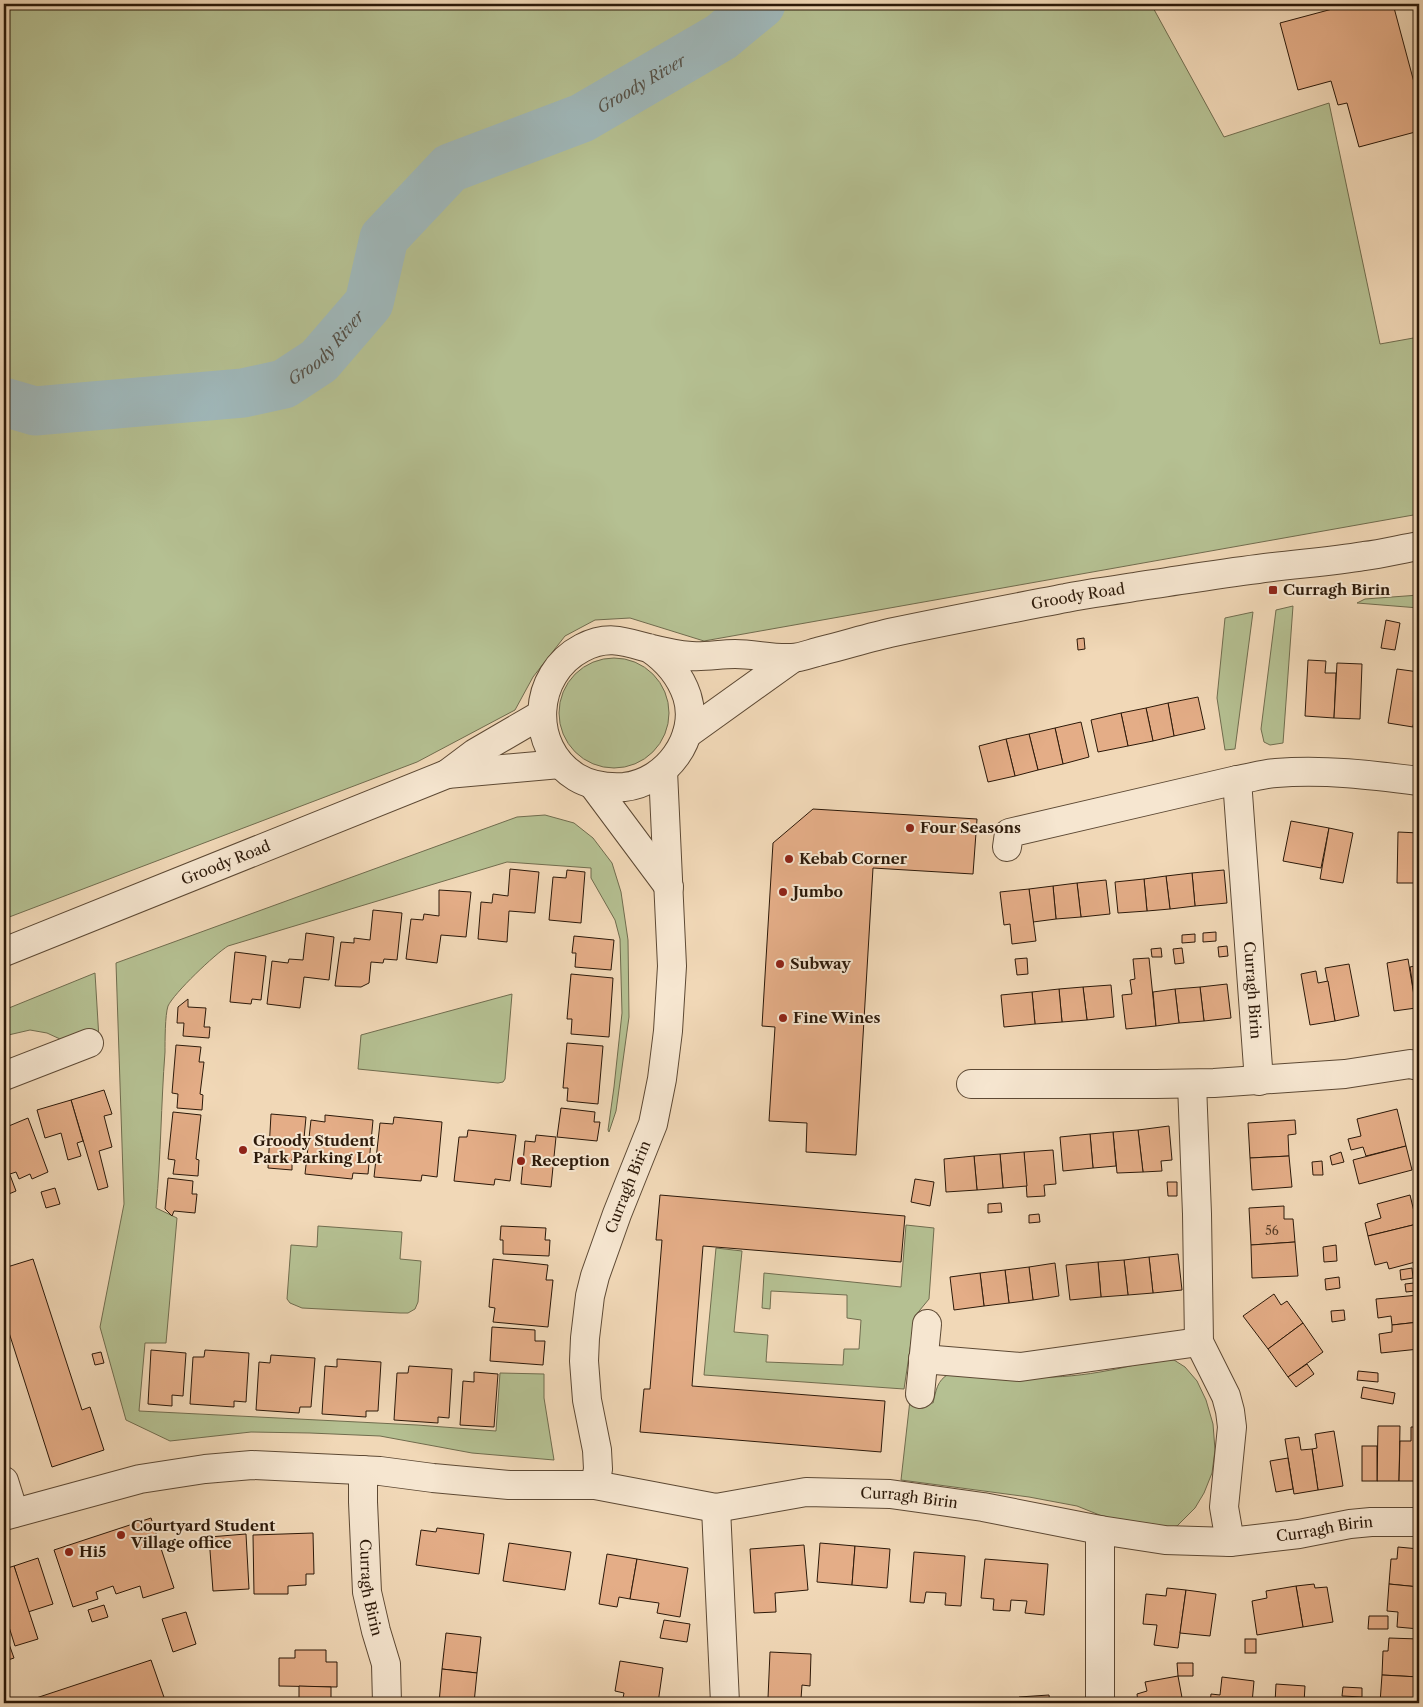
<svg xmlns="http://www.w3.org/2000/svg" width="1423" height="1707" font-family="'Libre Caslon Text',serif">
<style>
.green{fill:#b5c092;stroke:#706c4e}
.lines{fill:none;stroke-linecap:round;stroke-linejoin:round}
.river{stroke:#9fb7b9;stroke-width:49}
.building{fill:#e4ad87;stroke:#2c1909}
.minor-casing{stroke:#5d4934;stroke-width:30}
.minor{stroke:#f6e6d0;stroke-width:28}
.poi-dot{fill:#8f2418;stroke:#f6e6d0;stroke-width:2}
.labels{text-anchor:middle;stroke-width:4;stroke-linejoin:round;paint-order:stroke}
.number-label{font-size:12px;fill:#5a3e28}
.poi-label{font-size:15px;font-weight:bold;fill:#2c1909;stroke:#f6e6d0;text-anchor:start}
.street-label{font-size:15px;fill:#2c1909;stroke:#f6e6d0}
.water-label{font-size:16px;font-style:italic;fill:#545047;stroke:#f6e6d0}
</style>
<rect width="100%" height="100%" fill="#f1d8b7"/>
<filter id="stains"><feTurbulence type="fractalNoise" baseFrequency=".004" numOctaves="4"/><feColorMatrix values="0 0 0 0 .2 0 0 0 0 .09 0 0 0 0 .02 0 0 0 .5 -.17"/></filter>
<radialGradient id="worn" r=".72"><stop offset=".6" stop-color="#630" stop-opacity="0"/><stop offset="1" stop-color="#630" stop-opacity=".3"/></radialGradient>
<g class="green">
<polygon points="4,4 1151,4 1224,137 1329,103 1380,344 1419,337 1419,514 704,641 630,618 595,620 565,636 533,677 515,710 417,762 4,919"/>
<polygon points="1419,595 1419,608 1357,603 1365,599"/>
<polygon points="1293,606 1283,743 1270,745 1264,742 1261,729 1276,610"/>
<polygon points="1253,612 1235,749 1225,750 1217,698 1225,618"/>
<circle cx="614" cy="713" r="55"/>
<path d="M 545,815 L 574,823 L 593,838 L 612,863 L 621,892 L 628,940 L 629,1017 L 616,1111 L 609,1132 L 608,1130 L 614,1087 L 622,1013 L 620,939 L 615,920 L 591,878 L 591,868 L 507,862 L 228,946 C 215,954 174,993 168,1006 C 165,1015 165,1041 165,1052 C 161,1104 161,1156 156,1208 L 177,1218 L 166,1343 L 145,1343 L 139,1411 L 417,1425 L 496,1431 L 500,1373 L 544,1374 L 544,1398 L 554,1460 L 472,1453 L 380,1436 L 310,1433 L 251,1432 L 170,1441 L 126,1420 L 100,1327 L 124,1204 L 116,963 L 517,817 Z"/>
<polygon points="95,973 99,1039 79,1040 60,1039 47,1033 30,1030 4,1036 4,1010"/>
<polygon points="512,994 505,1079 503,1082 498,1083 358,1069 361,1035"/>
<polygon points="906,1225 934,1228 929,1299 915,1316 904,1389 704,1375 716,1248 742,1251 734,1332 768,1335 766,1362 843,1365 844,1349 859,1349 861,1320 847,1318 847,1295 771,1291 770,1309 762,1308 764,1273 901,1287"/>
<polygon points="318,1226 402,1232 400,1259 421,1261 418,1302 415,1309 408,1313 400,1313 302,1308 290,1303 287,1299 291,1245 317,1247"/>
<path d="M 1160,1360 L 1174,1360 L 1185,1367 L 1197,1381 L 1206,1400 L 1213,1424 L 1215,1450 L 1212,1473 L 1204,1493 L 1195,1508 L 1177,1526 L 1161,1530 L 1112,1520 L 1077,1506 L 1029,1497 L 901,1480 L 910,1400 L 933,1403 C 936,1391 937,1380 949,1374 C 999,1377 1050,1381 1100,1372 C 1120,1369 1140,1363 1160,1360 Z"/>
</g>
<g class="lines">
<path class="river" id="s1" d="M 4,402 L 35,411 L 243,393 L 284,384 L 319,361 L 369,303 L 384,238 L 450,168 L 582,118 L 721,37 L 761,4"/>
</g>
<g class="building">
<polygon points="1351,4 1393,4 1419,101 1419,131 1359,147 1347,103 1338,105 1331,81 1298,90 1280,23"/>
<polygon points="1386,620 1400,623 1395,650 1381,648"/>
<polygon points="1084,638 1085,649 1078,650 1077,639"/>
<polygon points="1308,660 1326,661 1325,673 1336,673 1334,718 1305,716"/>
<polygon points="1337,663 1362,664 1360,719 1334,718"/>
<polygon points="1397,669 1419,672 1419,689 1413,727 1388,723"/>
<polygon points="1419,689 1419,728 1413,727"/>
<polygon points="1198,697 1205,729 1174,736 1168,703"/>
<polygon points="1168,703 1174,736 1153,741 1146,708"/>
<polygon points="1146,708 1153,741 1128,746 1121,713"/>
<polygon points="1121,713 1128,746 1098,752 1091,720"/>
<polygon points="1081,722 1089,757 1063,764 1055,728"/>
<polygon points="1055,728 1063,764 1038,770 1029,734"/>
<polygon points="1029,734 1038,770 1015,776 1006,739"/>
<polygon points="1006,739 1015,776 988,782 979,746"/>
<polygon points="813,809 977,819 973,874 873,868 856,1155 806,1152 807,1123 769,1121 775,1027 762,1026 773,843"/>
<polygon points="1291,821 1329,828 1321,868 1283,861"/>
<polygon points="1329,828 1353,833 1343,883 1320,879"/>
<polygon points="1398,832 1419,833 1419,883 1397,883"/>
<polygon points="510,869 539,872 535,913 509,911 507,942 478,939 481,902 492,903 493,894 508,896"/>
<polygon points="567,870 585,872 581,923 549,920 553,877 566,878"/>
<polygon points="1224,870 1227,903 1195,906 1192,873"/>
<polygon points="1192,873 1195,906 1170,909 1166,876"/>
<polygon points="1166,876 1170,909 1147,911 1144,879"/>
<polygon points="1144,879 1147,911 1118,913 1115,882"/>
<polygon points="1106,880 1110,914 1081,917 1077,883"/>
<polygon points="1077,883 1081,917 1056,919 1053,886"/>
<polygon points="1053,886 1056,919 1033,922 1029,889"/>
<polygon points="1029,889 1036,941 1012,944 1010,924 1004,925 1000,892"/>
<polygon points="439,890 471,892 466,937 441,935 437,963 406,959 411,919 423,920 424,914 439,916"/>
<polygon points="373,910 402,913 397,960 384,959 383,963 371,962 369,983 361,987 335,986 341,942 354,943 354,938 370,940"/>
<polygon points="1216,932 1216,941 1203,942 1203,933"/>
<polygon points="306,933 334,937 329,980 304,977 300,1008 267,1004 272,961 288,963 289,959 303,960"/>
<polygon points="1195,934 1195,942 1182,943 1182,935"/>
<polygon points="574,936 614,940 611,970 575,967 576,953 572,953"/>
<polygon points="1227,946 1228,956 1219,957 1218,947"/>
<polygon points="1161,948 1162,957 1152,957 1151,949"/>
<polygon points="1182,948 1184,963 1175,964 1173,949"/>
<polygon points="235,952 266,956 261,1000 252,999 251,1004 230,1002"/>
<polygon points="1027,958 1028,974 1017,975 1015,959"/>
<polygon points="1149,958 1156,1026 1126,1029 1122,995 1132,994 1130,980 1135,979 1133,959"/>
<polygon points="1408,959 1416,1008 1394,1011 1387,963"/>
<polygon points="1349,964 1359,1016 1335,1021 1325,968"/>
<polygon points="1419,965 1419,1007 1416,1008 1410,967"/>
<polygon points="1316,971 1318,983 1328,981 1335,1021 1310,1025 1301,974"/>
<polygon points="571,974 613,978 609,1037 571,1034 572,1019 567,1019"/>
<polygon points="1227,984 1231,1018 1204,1021 1200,987"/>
<polygon points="1111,985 1114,1017 1087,1020 1083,987"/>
<polygon points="1083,987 1087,1020 1062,1022 1059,989"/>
<polygon points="1200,987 1204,1021 1179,1023 1175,989"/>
<polygon points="1059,989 1062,1022 1035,1024 1032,992"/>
<polygon points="1175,989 1179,1023 1156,1026 1153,992"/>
<polygon points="1032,992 1035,1024 1004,1027 1001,995"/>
<polygon points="188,999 188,1007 206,1008 204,1027 210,1027 209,1038 183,1036 184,1023 177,1023 178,1007"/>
<polygon points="567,1043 603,1046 598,1104 567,1101 568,1088 563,1088"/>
<polygon points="176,1045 201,1047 199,1062 204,1062 200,1094 203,1095 202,1110 177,1108 178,1094 172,1093"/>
<polygon points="104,1090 112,1114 104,1116 112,1147 99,1151 108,1187 98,1190 71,1100"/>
<polygon points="71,1100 83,1141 77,1143 81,1156 68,1160 61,1133 45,1138 37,1110"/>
<polygon points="561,1108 595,1112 594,1122 600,1122 597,1141 557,1137"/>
<polygon points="1397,1109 1406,1146 1366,1156 1363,1147 1351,1150 1348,1139 1361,1136 1357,1119"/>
<polygon points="173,1112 201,1115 196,1159 199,1160 198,1176 173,1174 175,1160 168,1159"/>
<polygon points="271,1114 306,1117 302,1160 292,1159 292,1170 268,1168"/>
<polygon points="325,1115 373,1120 368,1174 353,1173 352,1179 305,1174 311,1120 325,1122"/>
<polygon points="394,1117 442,1122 437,1177 422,1175 421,1181 374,1177 380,1123 393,1124"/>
<polygon points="28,1118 48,1172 32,1179 30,1174 19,1179 16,1172 10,1174 4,1159 4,1128"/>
<polygon points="1295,1120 1296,1134 1288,1135 1289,1156 1250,1158 1248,1123"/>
<polygon points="1169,1126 1172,1160 1161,1161 1162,1171 1143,1172 1138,1130"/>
<polygon points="468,1130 516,1135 510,1181 495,1179 494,1185 454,1181 459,1137 467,1137"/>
<polygon points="1138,1130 1143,1172 1117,1173 1113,1132"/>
<polygon points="1113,1132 1116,1166 1093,1168 1090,1134"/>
<polygon points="1090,1134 1093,1168 1063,1171 1060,1137"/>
<polygon points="536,1135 556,1137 551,1187 521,1184 525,1141 535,1142"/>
<polygon points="1406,1146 1412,1170 1359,1184 1353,1160"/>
<polygon points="1053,1150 1056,1184 1044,1185 1045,1196 1027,1197 1024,1152"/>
<polygon points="1024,1152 1027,1186 1003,1188 1000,1154"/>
<polygon points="1341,1152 1344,1162 1332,1165 1330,1156"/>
<polygon points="1000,1154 1003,1188 977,1190 974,1156"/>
<polygon points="974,1156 977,1190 946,1192 944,1159"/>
<polygon points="1289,1156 1292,1187 1252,1190 1250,1158"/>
<polygon points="4,1159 16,1191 4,1196"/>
<polygon points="1322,1161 1323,1175 1313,1175 1312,1162"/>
<polygon points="168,1178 193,1181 192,1194 197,1194 195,1213 174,1211 172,1216 165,1209"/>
<polygon points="915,1179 934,1182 930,1206 911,1202"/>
<polygon points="1167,1182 1177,1182 1177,1196 1168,1196"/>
<polygon points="55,1188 60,1204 46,1208 41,1192"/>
<polygon points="660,1195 905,1216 901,1262 703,1246 692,1386 885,1401 881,1452 640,1432 644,1389 650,1389 662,1240 656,1240"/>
<polygon points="1410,1195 1417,1224 1368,1236 1365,1223 1381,1218 1377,1204"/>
<polygon points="1001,1203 1002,1212 988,1213 988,1204"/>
<polygon points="1284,1206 1284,1219 1293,1219 1295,1242 1251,1245 1249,1208"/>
<polygon points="1039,1214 1040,1222 1029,1223 1029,1215"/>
<polygon points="1417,1224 1419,1233 1419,1261 1389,1269 1387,1262 1375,1265 1368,1236"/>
<polygon points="501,1226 546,1228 545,1240 550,1240 549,1256 503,1254 503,1240 500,1240"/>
<polygon points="1295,1242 1298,1276 1252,1278 1251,1245"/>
<polygon points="1336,1245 1337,1261 1324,1262 1323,1247"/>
<polygon points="1178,1254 1182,1290 1153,1293 1149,1257"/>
<polygon points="1149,1257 1153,1293 1128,1295 1124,1260"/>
<polygon points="33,1259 82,1410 90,1407 104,1450 52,1467 4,1317 4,1268"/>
<polygon points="493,1259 548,1265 546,1280 553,1280 548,1327 493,1322 495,1308 489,1307"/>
<polygon points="1124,1260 1128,1295 1101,1297 1098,1262"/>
<polygon points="1098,1262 1101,1297 1070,1300 1066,1265"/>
<polygon points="1055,1263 1059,1296 1033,1300 1029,1267"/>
<polygon points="1029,1267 1033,1300 1009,1303 1005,1270"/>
<polygon points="1412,1268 1413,1278 1401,1280 1400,1270"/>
<polygon points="1005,1270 1009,1303 984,1306 980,1273"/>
<polygon points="980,1273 984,1306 954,1310 950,1277"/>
<polygon points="1339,1277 1340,1288 1326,1290 1325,1279"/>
<polygon points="1414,1283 1415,1291 1406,1292 1405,1284"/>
<polygon points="1274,1294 1281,1305 1287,1301 1303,1323 1268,1349 1243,1316"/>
<polygon points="1419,1295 1419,1322 1392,1325 1391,1316 1378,1318 1376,1299"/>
<polygon points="1344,1310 1345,1320 1332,1322 1331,1311"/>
<polygon points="1419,1322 1419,1349 1381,1353 1379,1334 1392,1332 1392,1325"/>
<polygon points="1303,1323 1323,1352 1288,1377 1268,1349"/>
<polygon points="492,1327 535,1330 535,1341 545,1341 543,1365 490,1361"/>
<polygon points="151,1350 186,1353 183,1396 172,1395 172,1406 148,1404"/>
<polygon points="205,1350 249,1353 246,1402 234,1401 234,1407 190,1404 193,1357 204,1357"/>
<polygon points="101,1352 104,1363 95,1365 92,1354"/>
<polygon points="271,1355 315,1358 311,1407 300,1407 299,1413 256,1410 259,1362 270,1363"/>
<polygon points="337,1359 381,1362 378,1411 366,1411 366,1417 322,1414 325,1366 337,1367"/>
<polygon points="1307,1364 1314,1374 1296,1387 1288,1377"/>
<polygon points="409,1366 452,1369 449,1418 438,1417 438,1423 394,1420 397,1373 408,1373"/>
<polygon points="1358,1371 1378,1373 1378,1382 1357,1380"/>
<polygon points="474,1372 498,1374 494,1427 460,1425 463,1381 474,1382"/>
<polygon points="1363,1387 1395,1393 1393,1404 1361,1398"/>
<polygon points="1378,1426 1400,1426 1399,1481 1377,1481"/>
<polygon points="1411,1427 1419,1427 1419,1481 1399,1481 1400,1441 1411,1441"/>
<polygon points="1334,1431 1343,1486 1318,1490 1312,1449 1317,1448 1315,1434"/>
<polygon points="1299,1437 1301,1450 1312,1449 1318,1490 1294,1494 1285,1439"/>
<rect x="1362" y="1446" width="15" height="35"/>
<polygon points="1288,1458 1293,1489 1276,1492 1270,1461"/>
<polygon points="151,1518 174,1588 143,1598 140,1586 116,1594 113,1586 96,1592 98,1599 73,1607 54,1550"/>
<polygon points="437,1528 484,1534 479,1574 416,1565 421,1530 436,1532"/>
<polygon points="313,1533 314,1574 306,1574 306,1585 288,1586 288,1594 254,1594 253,1535"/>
<polygon points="246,1534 249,1589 213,1591 209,1537"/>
<polygon points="509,1543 571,1552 565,1590 503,1581"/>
<polygon points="820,1543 855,1546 852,1585 817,1582"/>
<polygon points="804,1545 808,1590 775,1593 776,1612 754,1613 750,1549"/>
<polygon points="855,1546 890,1549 887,1588 852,1585"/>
<polygon points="1398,1547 1419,1549 1419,1587 1389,1584 1391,1559 1397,1559"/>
<polygon points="914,1552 965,1556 961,1606 945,1605 946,1593 926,1592 924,1603 910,1602"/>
<polygon points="607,1554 637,1559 630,1599 619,1597 617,1607 599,1604"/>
<polygon points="38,1558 53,1604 28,1612 14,1566"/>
<polygon points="637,1559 688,1568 680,1617 657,1613 659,1603 630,1599"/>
<polygon points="985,1559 1048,1564 1044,1615 1025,1613 1027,1601 1011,1600 1010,1611 993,1610 994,1599 981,1598"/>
<polygon points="14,1566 38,1639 15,1646 4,1611 4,1569"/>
<polygon points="1314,1584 1315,1588 1327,1587 1333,1622 1303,1627 1296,1586"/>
<polygon points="1389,1584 1419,1587 1419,1629 1397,1627 1398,1612 1387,1611"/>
<polygon points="1296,1586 1303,1627 1257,1635 1252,1601 1267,1598 1266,1591"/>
<polygon points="1167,1588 1186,1590 1178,1648 1154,1645 1157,1625 1143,1624 1146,1594 1166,1596"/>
<polygon points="1186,1590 1216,1594 1210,1636 1180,1633"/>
<polygon points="104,1605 108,1617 92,1622 88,1610"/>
<polygon points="186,1612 196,1644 173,1652 162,1619"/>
<polygon points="1369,1616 1388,1616 1388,1629 1368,1629"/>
<polygon points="664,1620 690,1624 687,1642 660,1638"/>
<polygon points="446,1633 481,1637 477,1673 442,1669"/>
<polygon points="1389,1638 1419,1639 1419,1677 1382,1675 1383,1651 1388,1651"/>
<rect x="1245" y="1639" width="11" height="14"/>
<polygon points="9,1644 14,1658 5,1661 4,1646"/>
<polygon points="295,1650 326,1650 326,1662 337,1662 337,1687 279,1686 279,1658 295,1658"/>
<polygon points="770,1652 811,1654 810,1686 802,1685 801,1699 768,1698"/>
<polygon points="151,1660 166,1703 21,1703"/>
<polygon points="620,1661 663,1668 658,1703 622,1703 624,1693 615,1691"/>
<polygon points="1177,1663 1193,1663 1193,1676 1178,1676"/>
<polygon points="442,1669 477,1673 474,1703 439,1703"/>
<polygon points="1382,1675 1419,1677 1419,1703 1380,1703"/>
<polygon points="1178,1676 1183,1703 1138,1703 1137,1694 1147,1691 1145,1682"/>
<polygon points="1222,1677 1254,1681 1252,1703 1210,1703 1211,1694 1220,1695"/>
<polygon points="1276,1684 1305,1686 1304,1703 1275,1703"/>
<polygon points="299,1686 331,1687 331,1703 281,1703 281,1698 299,1698"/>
<polygon points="1343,1687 1362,1688 1362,1697 1342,1696"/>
<polygon points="1049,1695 1050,1703 1019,1703 1019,1697"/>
<polygon points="999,1698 999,1703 969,1703 969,1699"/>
</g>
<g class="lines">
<defs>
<g id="minor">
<path id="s2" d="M 649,648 C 667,660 680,675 687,696 C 700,737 666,783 624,787 C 607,788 591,786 576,777 C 528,747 532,674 582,648 C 607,635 623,641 648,648 C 660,651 679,655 691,656 C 706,657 720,654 735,654 C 754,654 772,659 791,658 C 801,658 812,653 821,651 C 846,645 870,637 894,632 C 951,620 1009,609 1066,598 C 1089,593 1112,591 1134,587 C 1176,581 1217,574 1258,569 C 1293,564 1329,562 1364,556 C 1382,554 1401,549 1419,546"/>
<polyline points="687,734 793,658"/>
<polyline points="447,774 560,764"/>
<path d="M 1237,780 C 1250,778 1263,774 1276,773 C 1324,769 1372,775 1419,781"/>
<polyline points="593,785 669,887"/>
<path id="s3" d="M 1007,847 L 1009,833 L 1237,780 L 1259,1081"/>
<path id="s4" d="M 4,952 L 447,774 L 475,753 L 542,714"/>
<polyline points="4,1076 89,1043"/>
<polyline points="971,1084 1156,1084 1214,1083 1345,1074 1410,1064 1419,1066"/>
<polyline points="1192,1084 1197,1214 1199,1342 1226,1396 1230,1411 1232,1427 1224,1507 1230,1542"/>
<polyline points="923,1359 1020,1367 1199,1342"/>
<polyline points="920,1394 927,1324"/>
<path id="s5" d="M 363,1470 L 363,1502 L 367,1592 L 376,1631 L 386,1664 L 387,1703"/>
<polyline points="4,1481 14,1513"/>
<path id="s6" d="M 595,1485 L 716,1508 L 806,1492 L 890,1494 L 983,1507 L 1100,1530 L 1165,1540 L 1230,1542 L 1299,1534 L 1350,1524 L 1371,1522 L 1419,1522"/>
<polyline points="716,1508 725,1703"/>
<path id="s7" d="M 4,1516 L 140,1479 L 205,1469 L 252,1465 L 380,1471 L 433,1478 L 509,1485 L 595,1485 L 598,1469 L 597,1450 L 587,1400 L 584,1361 L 585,1338 L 590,1296 L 595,1276 L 617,1214 L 653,1124 L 662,1079 L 668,1031 L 672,966 L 663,771"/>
<polyline points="1100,1703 1100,1530"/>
</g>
</defs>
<use href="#minor" class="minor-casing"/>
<use href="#minor" class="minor"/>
</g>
<g class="poi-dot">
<rect x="1268" y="585" width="10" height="10" rx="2.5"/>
<circle cx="910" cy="828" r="5"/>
<circle cx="789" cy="859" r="5"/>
<circle cx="783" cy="892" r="5"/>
<circle cx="780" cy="964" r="5"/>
<circle cx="783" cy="1018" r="5"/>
<circle cx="243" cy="1150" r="5"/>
<circle cx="521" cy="1161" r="5"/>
<circle cx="121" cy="1535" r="5"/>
<circle cx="69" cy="1552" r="5"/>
</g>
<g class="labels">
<g class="number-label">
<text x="1272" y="1235">56</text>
</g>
<g class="poi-label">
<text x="1283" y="595">Curragh Birin</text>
<text x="920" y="833">Four Seasons</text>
<text x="799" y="864">Kebab Corner</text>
<text x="793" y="897">Jumbo</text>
<text x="790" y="969">Subway</text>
<text x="793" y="1023">Fine Wines</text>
<text x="253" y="1146">Groody Student<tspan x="253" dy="17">Park Parking Lot</tspan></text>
<text x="531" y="1166">Reception</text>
<text x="131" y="1531">Courtyard Student<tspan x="131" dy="17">Village office</tspan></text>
<text x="79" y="1557">Hi5</text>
</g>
<g class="street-label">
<text dy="5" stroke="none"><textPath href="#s2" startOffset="899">Groody Road</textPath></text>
<text dy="5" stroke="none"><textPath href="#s4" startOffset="239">Groody Road</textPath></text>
<text dy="5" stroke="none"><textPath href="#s3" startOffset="459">Curragh Birin</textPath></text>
<text dy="5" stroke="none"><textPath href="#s7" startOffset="904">Curragh Birin</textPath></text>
<text dy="5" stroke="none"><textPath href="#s6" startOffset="318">Curragh Birin</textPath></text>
<text dy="5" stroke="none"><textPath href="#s6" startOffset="738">Curragh Birin</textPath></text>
<text dy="5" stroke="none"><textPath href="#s5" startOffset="118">Curragh Birin</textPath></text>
</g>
<g class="water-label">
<text dy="6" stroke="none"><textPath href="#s1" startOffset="774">Groody River</textPath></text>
<text dy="6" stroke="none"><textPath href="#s1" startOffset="339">Groody River</textPath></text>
</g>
</g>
<rect width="1423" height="1707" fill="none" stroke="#f1d8b7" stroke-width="20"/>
<rect x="5" y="5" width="1413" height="1697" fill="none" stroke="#2c1909" stroke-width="2.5"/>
<rect x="10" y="10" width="1403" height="1687" fill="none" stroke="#2c1909"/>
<rect width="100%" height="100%" filter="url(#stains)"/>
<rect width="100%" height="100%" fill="url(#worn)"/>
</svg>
